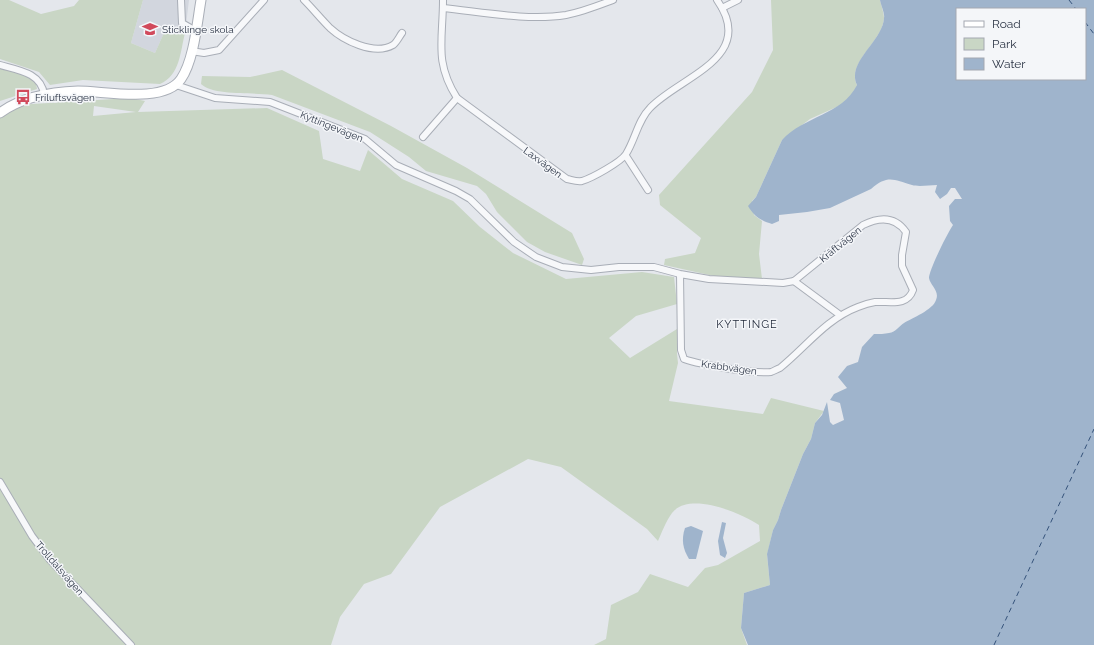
<svg xmlns="http://www.w3.org/2000/svg" width="1094" height="645" font-family="Raleway,sans-serif">
<style>
.built{fill:#d2d6de}
.green{fill:#c9d6c5;fill-rule:evenodd}
.water{fill:#9fb4cc;fill-rule:evenodd}
.lines{fill:none;stroke-linecap:round;stroke-linejoin:round}
.ferry{stroke:#34527a;stroke-width:1;stroke-dasharray:5 4;stroke-linecap:butt}
.street-casing{stroke:#a9aeb7;stroke-width:8}
.secondary-casing{stroke:#a9aeb7;stroke-width:11}
.street{stroke:#f7f8fa;stroke-width:6}
.secondary{stroke:#fff;stroke-width:9}
.labels{text-anchor:middle;stroke-width:3;stroke-linejoin:round;paint-order:stroke}
.poi-label{font-size:10px;fill:#2b3445;stroke:#f4f6f9;text-anchor:start}
.street-label{font-size:10px;fill:#2b3445;stroke:#f4f6f9}
.neighbourhood-label{font-size:11px;letter-spacing:1px;fill:#1d2536;stroke:#f4f6f9}
</style>
<rect width="100%" height="100%" fill="#e4e7ec"/>
<polygon class="built" points="143,0 189,0 185,33 167,26 155,53 131,43"/>
<g class="green">
<path d="M 0,0 L 9,0 L 41,14 L 74,6 L 79,0 L 143,0 L 131,43 L 155,53 L 167,26 L 185,33 C 180,53 180,75 160,84 L 83,80 L 50,85 L 39,72 L 0,59 Z"/>
<path d="M 771,0 L 880,0 C 881,5 884,13 884,18 C 883,41 846,63 857,85 L 853,94 L 841,105 L 810,119 L 782,140 L 756,197 L 752,201 L 754,215 L 762,221 L 759,254 L 762,279 L 714,276 L 664,265 L 665,259 L 695,253 L 701,238 L 660,205 L 659,195 L 752,92 L 773,50 Z"/>
<polygon points="0,68 25,75 36,83 37,89 0,101"/>
<path d="M 282,70 L 391,126 L 467,168 L 572,233 L 584,259 L 582,265 L 545,252 L 527,242 L 497,212 L 486,194 L 477,186 L 426,171 L 409,157 L 370,132 L 272,95 C 254,92 213,96 201,84 L 202,76 L 250,77 Z"/>
<path d="M 130,98 L 145,101 L 138,112 L 267,108 L 319,131 L 323,159 L 360,171 L 368,150 L 402,179 L 453,201 L 480,227 L 513,253 L 566,279 L 642,272 L 674,277 L 677,304 L 636,316 L 609,338 L 630,358 L 677,329 L 677,354 L 678,363 L 669,401 L 763,414 L 771,398 L 824,411 L 815,423 L 811,439 L 803,454 L 781,510 L 778,520 L 773,530 L 767,555 L 770,585 L 744,593 L 741,628 L 747,645 L 594,645 L 606,639 L 611,605 L 638,592 L 650,574 L 688,587 L 705,568 L 718,565 L 760,541 L 759,525 C 741,513 689,491 672,513 C 666,521 662,532 658,541 L 647,529 L 561,467 L 528,459 L 440,507 L 391,574 L 364,584 L 340,617 L 331,645 L 0,645 L 0,106 ZM 94,106 L 136,112 L 93,116 Z"/>
</g>
<g class="water">
<path d="M 880,0 L 1094,0 L 1094,645 L 748,645 L 741,628 L 744,593 L 770,585 L 767,554 L 773,530 L 778,520 L 781,510 L 803,454 L 811,439 L 815,423 L 822,415 L 827,402 L 830,422 L 833,425 L 844,420 L 840,403 L 830,400 L 834,394 L 847,388 L 838,377 L 847,366 L 858,362 L 862,347 L 874,334 C 879,334 885,334 889,333 C 896,332 899,326 904,323 C 912,318 933,310 936,300 C 940,291 930,285 929,278 C 929,270 948,232 953,225 L 950,221 L 949,206 L 955,199 L 962,199 L 955,188 L 951,188 L 947,194 L 940,199 L 935,192 L 937,185 C 929,185 919,187 912,185 C 894,180 888,174 871,189 L 830,208 L 807,212 L 779,215 L 779,221 L 772,224 C 761,221 754,216 748,206 L 756,197 L 782,140 C 804,116 842,115 857,85 C 846,62 883,41 884,18 C 885,13 881,6 880,0 ZM 957,9 L 1085,9 L 1085,79 L 957,79 Z"/>
<polygon points="722,522 726,523 723,538 727,553 725,558 720,555 718,541"/>
<path d="M 691,526 L 703,531 L 696,559 L 689,559 C 683,549 681,540 685,528 Z"/>
</g>
<g class="lines">
<g class="ferry">
<polyline points="1069,0 1076,9"/>
<polyline points="1085,22 1094,34"/>
<polyline points="994,645 1094,429"/>
</g>
<defs>
<g id="street">
<polyline points="181,0 182,23 196,31"/>
<path d="M 304,0 C 313,9 321,19 330,28 C 343,40 374,56 393,45 C 397,42 399,37 402,33"/>
<path d="M 443,0 C 443,40 434,62 457,98 L 567,179 C 572,180 577,182 582,181 C 592,178 621,162 626,154 C 635,140 638,120 650,108 C 679,77 758,58 717,0"/>
<path d="M 443,8 C 482,12 528,21 566,15 C 582,12 597,6 613,0"/>
<polyline points="722,8 738,0"/>
<polyline points="191,51 204,53 219,50 264,0"/>
<path d="M 0,65 C 18,70 42,73 44,95"/>
<path d="M 176,85 L 215,98 L 270,102 L 365,139 L 396,165 L 456,191 L 470,199 L 514,242 L 536,257 L 562,267 L 591,270 L 619,267 L 654,267 L 680,274 L 709,279 L 783,283 L 794,281 L 863,225 C 879,217 895,216 906,232 L 902,255 L 902,266 L 913,290 C 907,307 890,301 875,302 C 869,303 863,305 858,307 C 826,319 806,347 780,368 C 777,369 774,371 771,372 C 755,374 701,365 684,359 L 681,350 L 680,274"/>
<polyline points="423,137 457,98"/>
<polyline points="626,156 648,190"/>
<polyline points="794,281 840,315"/>
<polyline points="0,482 32,536 50,560 131,645"/>
</g>
<path id="secondary" d="M 0,113 C 21,97 53,92 78,91 C 105,91 164,104 181,79 C 194,60 197,23 201,0"/>
</defs>
<use href="#street" class="street-casing"/>
<use href="#secondary" class="secondary-casing"/>
<use href="#street" class="street"/>
<use href="#secondary" class="secondary"/>
</g>
<defs>
<symbol id="school-bare" viewBox="-9 -9 18 18"><path d="M0-5L7-2L0 1L-7-2ZM-4 1L0 2.5L4 1V4Q0 6-4 4Z" fill="#d1495b" stroke="#f4f6f9" stroke-width="2.5" paint-order="stroke"/></symbol>
<symbol id="bus-bare" viewBox="-9 -9 18 18"><path d="M-5-6H5V4H4V6H2V4H-2V6H-4V4H-5ZM-3.5-4V0h7V-4ZM-3.5 1.2v1.5H-2V1.2ZM2 1.2v1.5H3.5V1.2Z" fill="#d1495b" stroke="#f4f6f9" stroke-width="2.5" paint-order="stroke"/></symbol>
</defs>
<g fill-rule="evenodd">
<use href="#school-bare" x="139" y="18" width="22" height="22"/>
<use href="#bus-bare" x="12" y="86" width="22" height="22"/>
</g>
<g class="labels">
<g class="poi-label">
<text x="162" y="33">Sticklinge skola</text>
<text x="35" y="101">Friluftsvägen</text>
</g>
<g class="street-label">
<text transform="translate(332 126) rotate(22)" y="4">Kyttingevägen</text>
<text transform="translate(543 162) rotate(36)" y="4">Laxvägen</text>
<text transform="translate(840 244) rotate(-39)" y="4">Kräftvägen</text>
<text transform="translate(729 367) rotate(8)" y="4">Krabbvägen</text>
<text transform="translate(60 568) rotate(49)" y="4">Trolldalsvägen</text>
</g>
<g class="neighbourhood-label">
<text x="747" y="328">KYTTINGE</text>
</g>
</g>
<rect x="956" y="8" width="130" height="72" fill="#f4f6f9" stroke="#a4a8b1"/>
<rect x="964" y="21" width="20" height="6" fill="#ffffff" stroke="#a4a8b1"/>
<text x="992" y="28" font-size="12" fill="#2b3445">Road</text>
<rect x="964" y="38" width="20" height="12" fill="#c9d6c5" stroke="#a4a8b1"/>
<text x="992" y="48" font-size="12" fill="#2b3445">Park</text>
<rect x="964" y="58" width="20" height="12" fill="#9fb4cc" stroke="#a4a8b1"/>
<text x="992" y="68" font-size="12" fill="#2b3445">Water</text>
</svg>
